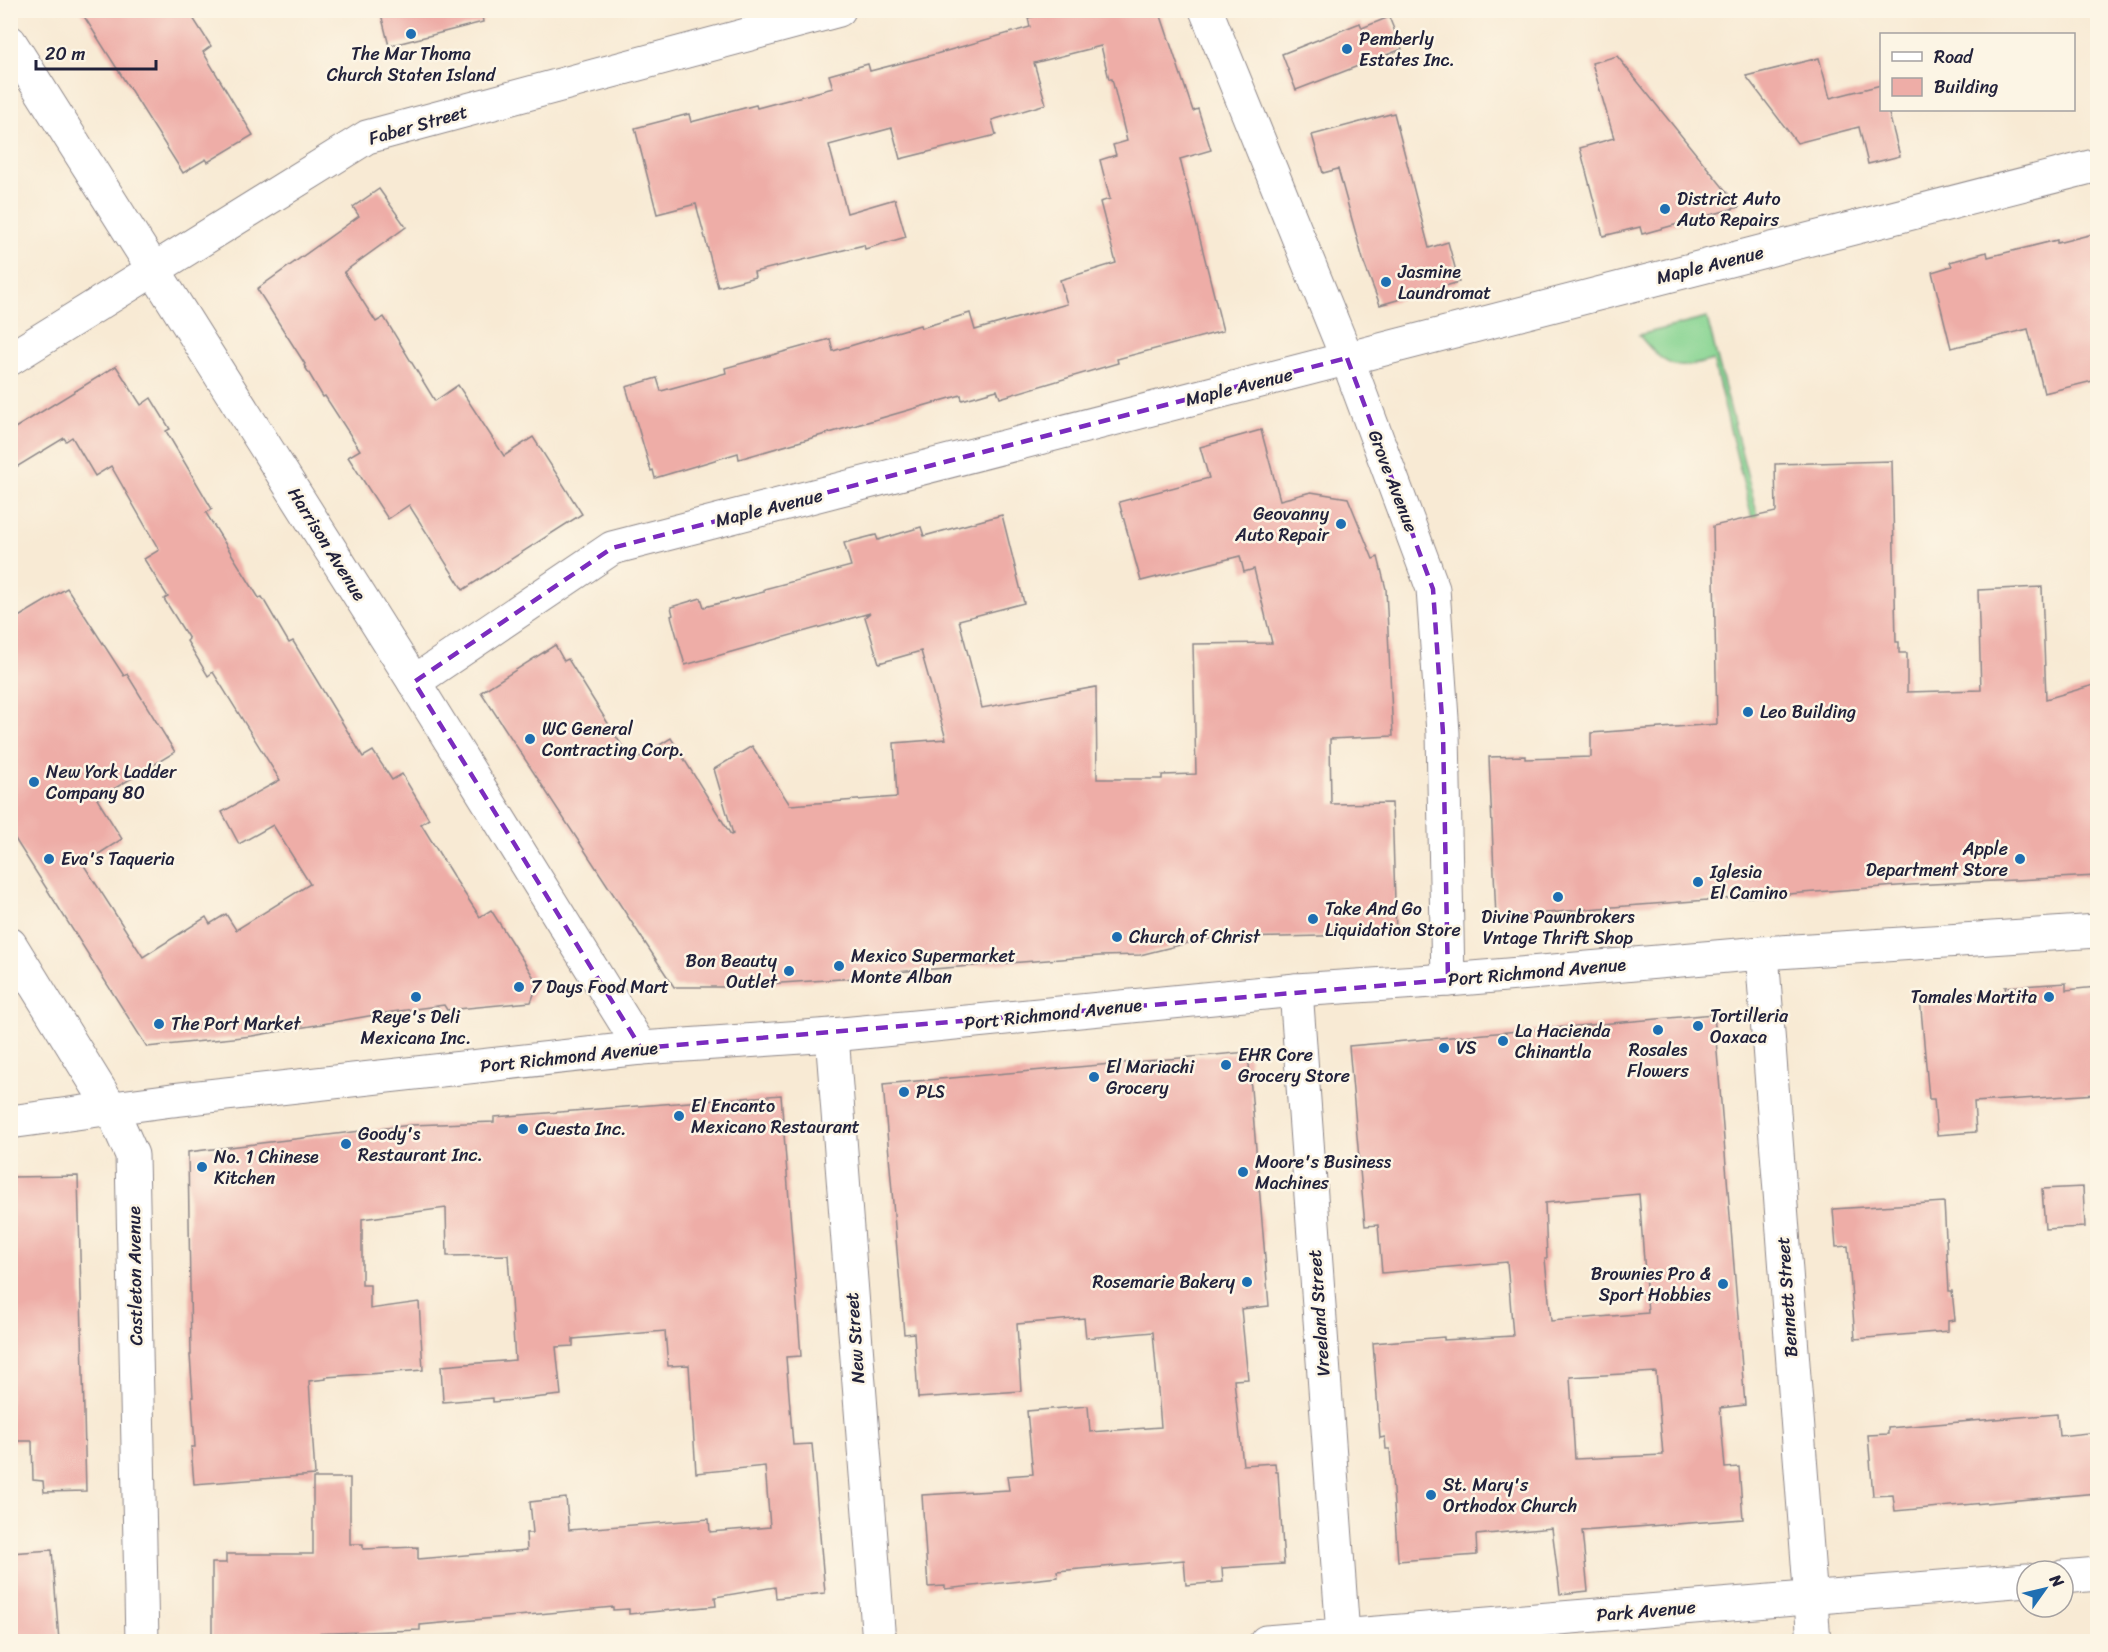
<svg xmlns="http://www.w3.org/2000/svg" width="2108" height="1652" font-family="Sriracha,sans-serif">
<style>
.green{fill:#87d492;stroke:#547b66;stroke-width:1.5}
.building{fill:#eeada7;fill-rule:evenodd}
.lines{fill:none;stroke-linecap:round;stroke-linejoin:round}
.street-casing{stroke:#8d8688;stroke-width:35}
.secondary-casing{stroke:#8d8688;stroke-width:35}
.street{stroke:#fff;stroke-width:33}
.secondary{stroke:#fff;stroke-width:33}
.marked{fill:none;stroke:#7b2cbf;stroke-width:4.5;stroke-dasharray:12 8;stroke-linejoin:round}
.poi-dot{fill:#1f6fb2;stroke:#fcf5e5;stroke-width:2}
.labels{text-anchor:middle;stroke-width:5;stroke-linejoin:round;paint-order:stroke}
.poi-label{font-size:18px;fill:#22223b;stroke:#fcf5e5;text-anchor:start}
.street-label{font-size:18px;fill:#22223b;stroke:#fcf5e5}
</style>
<rect width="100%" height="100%" fill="#fcf5e5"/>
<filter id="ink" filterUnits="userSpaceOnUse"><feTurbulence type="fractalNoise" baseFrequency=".0167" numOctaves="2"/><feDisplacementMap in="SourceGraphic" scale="12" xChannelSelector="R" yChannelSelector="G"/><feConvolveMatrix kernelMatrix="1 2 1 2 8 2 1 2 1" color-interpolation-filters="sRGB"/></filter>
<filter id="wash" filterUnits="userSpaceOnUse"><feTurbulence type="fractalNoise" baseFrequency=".008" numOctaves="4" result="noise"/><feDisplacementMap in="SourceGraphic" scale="24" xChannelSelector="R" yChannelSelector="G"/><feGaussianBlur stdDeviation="1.35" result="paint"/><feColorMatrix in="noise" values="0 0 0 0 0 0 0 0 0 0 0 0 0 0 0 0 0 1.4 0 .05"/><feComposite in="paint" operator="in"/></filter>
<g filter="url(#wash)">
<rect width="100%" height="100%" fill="#f8ead4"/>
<path class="green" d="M 1707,318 L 1758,517 L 1752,518 L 1713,360 C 1704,362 1694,366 1685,366 C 1665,368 1650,348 1639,335 Z"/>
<g id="blocks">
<g class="building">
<polygon points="80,10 188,10 211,46 203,52 253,135 208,162 206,159 183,173"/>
<polygon points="380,10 481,10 483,22 389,46"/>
<polygon points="1057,10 1159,10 1193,111 1198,109 1211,150 1180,159 1223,331 1117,359 1118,363 1000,398 997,390 962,400 961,395 739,459 738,453 655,478 653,470 651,471 626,387 657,378 661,391 726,373 725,368 830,339 833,351 920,325 921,328 970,313 975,330 1067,304 1060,280 1116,263 1100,202 1110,199 1100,160 1116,155 1113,145 1127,141 1112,79 1109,79 1101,46 1034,63 1046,104 992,120 996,135 900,159 892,128 829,145 847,213 895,199 906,237 865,249 864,245 754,272 755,277 718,287 696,204 657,214 635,128 689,114 691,122 756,105 757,108 833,88 829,75 868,64 870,71 936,54 1030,27 1028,18"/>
<polygon points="1389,17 1402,49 1296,90 1282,54 1360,23 1362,28"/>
<polygon points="1617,56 1739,207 1642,234 1640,227 1603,236 1580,148 1614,138 1592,63"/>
<polygon points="1819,58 1830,98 1881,85 1881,110 1888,110 1900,156 1868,164 1859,127 1797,143 1746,76"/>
<polygon points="1394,113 1429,248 1448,242 1459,282 1380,305 1364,263 1338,169 1323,173 1312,135"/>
<polygon points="379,189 406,227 344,272 376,322 384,317 435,401 458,385 504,456 533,437 582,514 463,590 409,505 388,519 348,457 360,450 325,396 323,397 304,365 305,364 257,289 359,216 353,207"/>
<polygon points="2097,233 2097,380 2044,393 2028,329 1951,348 1932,272 1952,266 1950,262 1987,252 1988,257 2057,240 2057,243"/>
<polygon points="116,366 141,405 151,398 170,429 166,431 212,509 206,513 259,598 262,597 289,643 293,641 363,757 373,751 392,780 402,774 429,819 421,824 453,876 480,917 491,910 538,984 531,1002 447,1010 444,1005 392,1012 252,1036 147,1047 10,831 10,622 67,588 124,676 127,674 175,752 97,799 122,839 83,864 143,957 206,917 210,924 226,914 236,930 310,884 273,825 239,844 222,812 280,780 213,672 208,676 187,641 189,639 164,599 168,597 144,559 159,550 111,466 95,476 72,437 66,441 64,438 10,471 10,431"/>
<polygon points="1261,430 1280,500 1311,492 1348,498 1373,559 1378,557 1386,589 1393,736 1330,739 1331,804 1392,803 1396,934 1204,939 1140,955 1099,956 870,974 871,977 722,987 674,987 481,692 555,645 564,661 568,659 632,762 671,738 731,835 733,834 714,769 752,746 790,805 897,797 894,743 946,739 921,651 879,663 865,617 870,613 685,665 671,616 673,615 671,607 701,598 704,607 764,592 764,589 851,566 844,543 876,535 878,540 921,527 924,536 1002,515 1024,603 959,620 982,708 1096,687 1097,779 1162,779 1162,775 1196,774 1193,644 1272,643 1254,569 1244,572 1240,556 1141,581 1119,502 1209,478 1200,447"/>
<polygon points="1892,461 1896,642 1899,642 1899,653 1907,653 1907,692 1981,690 1978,590 2042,587 2046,699 2097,684 2097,876 1911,885 1599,908 1496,918 1489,757 1525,756 1525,759 1591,757 1591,733 1717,724 1713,526 1776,512 1775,464"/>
<polygon points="2066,983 2066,990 2097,987 2097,1094 1974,1102 1976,1132 1937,1135 1934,1099 1929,1099 1920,998 2006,991 2005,987"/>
<path d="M 1714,1014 L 1745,1405 L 1720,1408 L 1725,1468 L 1739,1467 L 1743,1519 L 1582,1531 L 1588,1591 L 1560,1594 L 1552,1528 L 1476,1535 L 1477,1555 L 1398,1561 L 1390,1449 L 1386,1449 L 1385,1437 L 1380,1438 L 1373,1343 L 1444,1337 L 1444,1340 L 1513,1336 L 1507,1262 L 1382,1273 L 1378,1225 L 1365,1226 L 1349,1046 ZM 1639,1194 L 1648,1313 L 1551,1321 L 1545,1259 L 1547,1259 L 1545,1203 ZM 1656,1372 L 1663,1455 L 1575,1459 L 1570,1377 Z"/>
<polygon points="1248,1052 1269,1306 1241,1309 1248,1379 1234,1380 1243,1465 1275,1463 1276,1472 1278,1472 1284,1564 1222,1568 1223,1582 1186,1585 1184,1560 1057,1571 1058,1577 945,1589 945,1586 928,1587 922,1495 1009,1490 1007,1476 1033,1474 1027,1411 1088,1406 1090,1432 1161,1427 1153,1332 1086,1338 1084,1318 1017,1324 1021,1391 918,1398 914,1333 904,1334 883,1084"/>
<polygon points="781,1095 801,1356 786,1357 793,1445 812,1444 825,1593 776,1598 775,1587 715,1597 716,1606 629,1614 629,1609 613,1610 613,1607 420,1625 420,1630 307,1634 307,1639 212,1640 212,1563 226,1563 226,1554 313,1554 313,1478 350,1478 350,1544 363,1544 363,1549 418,1547 418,1559 527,1550 526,1533 533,1533 530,1502 566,1498 569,1530 709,1519 710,1532 770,1527 765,1466 696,1473 689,1365 668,1366 665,1331 573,1339 573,1346 556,1347 561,1395 493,1402 493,1398 443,1402 441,1366 515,1360 508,1255 447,1256 446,1208 362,1219 362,1285 370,1285 370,1309 419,1302 423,1370 326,1377 326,1379 309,1381 315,1475 194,1484 191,1447 195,1447 192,1397 193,1397 190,1355 191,1355 188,1152 411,1125 494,1122 494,1117"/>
<polygon points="78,1176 86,1491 44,1492 43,1481 33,1480 32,1441 10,1441 10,1177"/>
<polygon points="2083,1187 2085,1227 2045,1229 2042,1189"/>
<polygon points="1944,1202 1949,1291 1952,1291 1955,1320 1948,1321 1948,1331 1855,1339 1848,1246 1836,1247 1833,1209"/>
<polygon points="2057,1414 2059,1436 2097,1432 2097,1493 1895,1511 1893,1495 1873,1496 1868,1435 1888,1434 1888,1428"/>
<polygon points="52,1550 59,1641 10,1641 10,1553"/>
</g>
</g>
</g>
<g filter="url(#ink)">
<use href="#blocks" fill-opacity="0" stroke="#8d8688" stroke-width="1.5"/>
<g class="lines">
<defs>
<g id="street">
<polyline points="1206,10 1347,358 1433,589 1443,733 1448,980"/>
<polyline points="10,42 414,682 641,1048"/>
<polyline points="10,359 367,137 839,10"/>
<polyline points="414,682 612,548 2098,165"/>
<polyline points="10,944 111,1108"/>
<polyline points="1762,953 1814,1642"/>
<polyline points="1296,990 1343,1635"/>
<polyline points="832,1035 879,1642"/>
<polyline points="2063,1577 2098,1574"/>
<polyline points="1266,1642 2027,1580"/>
</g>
<g id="secondary">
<polyline points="111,1108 132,1155 142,1642"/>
<polyline points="10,1122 172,1100 641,1048 832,1035 1296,990 1448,980 1762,953 2098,931"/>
</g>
</defs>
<use href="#street" class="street-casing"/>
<use href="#secondary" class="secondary-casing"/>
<use href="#street" class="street"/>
<use href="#secondary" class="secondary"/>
</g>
</g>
<path class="marked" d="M 1347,358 L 1433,589 L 1443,733 L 1448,980 L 641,1048 L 414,682 L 612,548 Z"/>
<g class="poi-dot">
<circle cx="411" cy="34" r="6"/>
<circle cx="1347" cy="49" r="6"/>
<circle cx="1665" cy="209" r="6"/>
<circle cx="1386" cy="282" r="6"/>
<circle cx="1341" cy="524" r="6"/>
<circle cx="1748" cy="712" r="6"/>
<circle cx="530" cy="739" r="6"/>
<circle cx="34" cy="782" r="6"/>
<circle cx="49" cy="859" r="6"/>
<circle cx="2020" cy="859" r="6"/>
<circle cx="1698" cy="882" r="6"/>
<circle cx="1558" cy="897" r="6"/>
<circle cx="1313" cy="919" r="6"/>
<circle cx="1117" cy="937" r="6"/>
<circle cx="839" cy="966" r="6"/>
<circle cx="789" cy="971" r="6"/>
<circle cx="519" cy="987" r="6"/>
<circle cx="416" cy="997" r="6"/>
<circle cx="2049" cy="997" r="6"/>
<circle cx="159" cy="1024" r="6"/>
<circle cx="1698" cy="1026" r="6"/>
<circle cx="1658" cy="1030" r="6"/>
<circle cx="1503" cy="1041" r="6"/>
<circle cx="1444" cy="1048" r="6"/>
<circle cx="1226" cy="1065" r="6"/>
<circle cx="1094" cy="1077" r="6"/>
<circle cx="904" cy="1092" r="6"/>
<circle cx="679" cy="1116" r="6"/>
<circle cx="523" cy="1129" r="6"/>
<circle cx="346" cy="1144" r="6"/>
<circle cx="202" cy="1167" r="6"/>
<circle cx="1243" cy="1172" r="6"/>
<circle cx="1247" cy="1282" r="6"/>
<circle cx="1723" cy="1284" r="6"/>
<circle cx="1431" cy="1495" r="6"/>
</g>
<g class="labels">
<g class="poi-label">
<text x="1359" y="45">Pemberly<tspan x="1359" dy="21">Estates Inc.</tspan></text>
<text x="411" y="60" text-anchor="middle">The Mar Thoma<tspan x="411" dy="21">Church Staten Island</tspan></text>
<text x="1677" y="205">District Auto<tspan x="1677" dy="21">Auto Repairs</tspan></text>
<text x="1398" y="278">Jasmine<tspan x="1398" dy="21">Laundromat</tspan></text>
<text x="1329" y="520" text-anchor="end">Geovanny<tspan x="1329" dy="21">Auto Repair</tspan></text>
<text x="1760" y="718">Leo Building</text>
<text x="542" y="735">WC General<tspan x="542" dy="21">Contracting Corp.</tspan></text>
<text x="46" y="778">New York Ladder<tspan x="46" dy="21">Company 80</tspan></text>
<text x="2008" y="855" text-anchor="end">Apple<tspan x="2008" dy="21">Department Store</tspan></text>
<text x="61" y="865">Eva's Taqueria</text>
<text x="1710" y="878">Iglesia<tspan x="1710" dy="21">El Camino</tspan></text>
<text x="1325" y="915">Take And Go<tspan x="1325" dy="21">Liquidation Store</tspan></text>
<text x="1558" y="923" text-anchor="middle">Divine Pawnbrokers<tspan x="1558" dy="21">Vntage Thrift Shop</tspan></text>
<text x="1129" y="943">Church of Christ</text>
<text x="851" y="962">Mexico Supermarket<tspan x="851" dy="21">Monte Alban</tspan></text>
<text x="777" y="967" text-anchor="end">Bon Beauty<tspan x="777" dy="21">Outlet</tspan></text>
<text x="531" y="993">7 Days Food Mart</text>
<text x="2037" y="1003" text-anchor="end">Tamales Martita</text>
<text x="1710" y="1022">Tortilleria<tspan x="1710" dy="21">Oaxaca</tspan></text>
<text x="416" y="1023" text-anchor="middle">Reye's Deli<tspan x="416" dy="21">Mexicana Inc.</tspan></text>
<text x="171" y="1030">The Port Market</text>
<text x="1515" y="1037">La Hacienda<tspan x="1515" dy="21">Chinantla</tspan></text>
<text x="1456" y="1054">VS</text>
<text x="1658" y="1056" text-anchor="middle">Rosales<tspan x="1658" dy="21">Flowers</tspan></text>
<text x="1238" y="1061">EHR Core<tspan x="1238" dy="21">Grocery Store</tspan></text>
<text x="1106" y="1073">El Mariachi<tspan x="1106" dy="21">Grocery</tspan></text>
<text x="916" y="1098">PLS</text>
<text x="691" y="1112">El Encanto<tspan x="691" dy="21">Mexicano Restaurant</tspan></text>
<text x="535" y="1135">Cuesta Inc.</text>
<text x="358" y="1140">Goody's<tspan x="358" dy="21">Restaurant Inc.</tspan></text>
<text x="214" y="1163">No. 1 Chinese<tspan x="214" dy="21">Kitchen</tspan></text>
<text x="1255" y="1168">Moore's Business<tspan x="1255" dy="21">Machines</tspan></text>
<text x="1711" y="1280" text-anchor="end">Brownies Pro &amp;<tspan x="1711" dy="21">Sport Hobbies</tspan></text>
<text x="1235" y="1288" text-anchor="end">Rosemarie Bakery</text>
<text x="1443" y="1491">St. Mary's<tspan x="1443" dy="21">Orthodox Church</tspan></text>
</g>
<g class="street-label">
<text transform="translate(418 125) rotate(-16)" y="6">Faber Street</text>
<text transform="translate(1710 265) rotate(-14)" y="6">Maple Avenue</text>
<text transform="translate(1239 387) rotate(-14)" y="6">Maple Avenue</text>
<text transform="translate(1393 481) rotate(69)" y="6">Grove Avenue</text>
<text transform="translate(769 508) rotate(-14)" y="6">Maple Avenue</text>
<text transform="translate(327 544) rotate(58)" y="6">Harrison Avenue</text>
<text transform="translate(1537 972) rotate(-5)" y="6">Port Richmond Avenue</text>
<text transform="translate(1053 1014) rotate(-6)" y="6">Port Richmond Avenue</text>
<text transform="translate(569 1057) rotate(-6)" y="6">Port Richmond Avenue</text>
<text transform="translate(135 1276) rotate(-91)" y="6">Castleton Avenue</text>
<text transform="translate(1787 1297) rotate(-94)" y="6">Bennett Street</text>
<text transform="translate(1319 1313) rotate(-94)" y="6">Vreeland Street</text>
<text transform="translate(855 1338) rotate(-94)" y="6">New Street</text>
<text transform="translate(1646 1611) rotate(-5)" y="6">Park Avenue</text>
</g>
</g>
<rect width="2108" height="1652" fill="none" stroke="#fcf5e5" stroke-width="36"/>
<rect x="1880" y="33" width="195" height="78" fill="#fcf5e5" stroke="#a5a1a1" stroke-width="1.5"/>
<rect x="1892" y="52" width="30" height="9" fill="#ffffff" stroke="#a5a1a1" stroke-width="1.5"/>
<text x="1934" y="63" font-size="18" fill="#22223b">Road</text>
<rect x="1892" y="78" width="30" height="18" fill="#eeada7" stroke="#a5a1a1" stroke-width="1.5"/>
<text x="1934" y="93" font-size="18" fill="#22223b">Building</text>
<g transform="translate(2045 1589) rotate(56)"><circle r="28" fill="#fcf5e5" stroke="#a5a1a1" stroke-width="1.5"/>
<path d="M0-4.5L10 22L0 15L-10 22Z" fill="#1f6fb2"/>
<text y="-9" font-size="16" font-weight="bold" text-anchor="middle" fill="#22223b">N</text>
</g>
<path d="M36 60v9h120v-9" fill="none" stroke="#22223b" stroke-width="3"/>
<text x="45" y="60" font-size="18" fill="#22223b" stroke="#fcf5e5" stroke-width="4.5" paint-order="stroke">20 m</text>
</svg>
